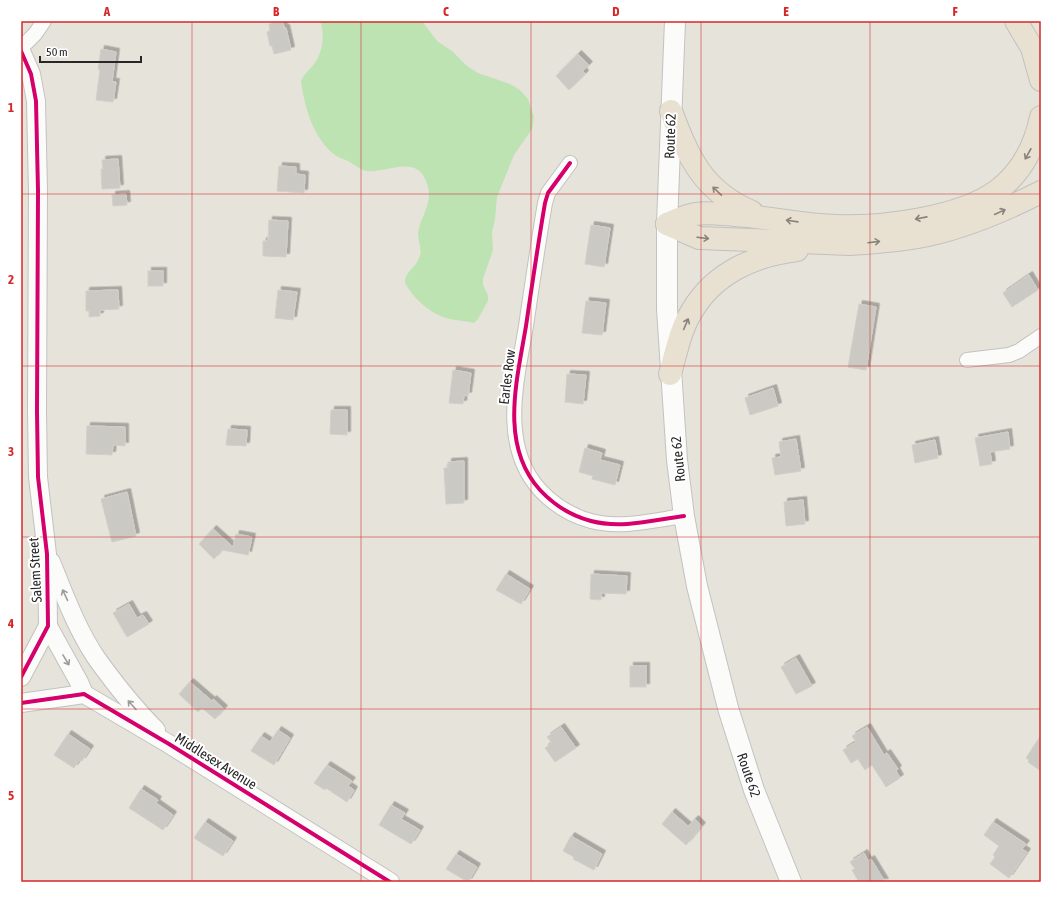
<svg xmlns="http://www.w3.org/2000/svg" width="1062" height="903" font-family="'Asap Condensed',sans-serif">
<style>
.green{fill:#bde3b3}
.building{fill:#cbc9c3;stroke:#d1cfc8;filter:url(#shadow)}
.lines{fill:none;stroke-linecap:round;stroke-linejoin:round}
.minor-casing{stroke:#c3c2c1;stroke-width:16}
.tertiary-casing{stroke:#c3c2c1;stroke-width:20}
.secondary-casing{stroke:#c3c2c1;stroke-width:22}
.motorway-casing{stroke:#c3c1bf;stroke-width:24}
.minor{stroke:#fbfbfa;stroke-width:14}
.tertiary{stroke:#fbfbfa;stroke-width:18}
.secondary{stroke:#fbfbfa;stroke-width:20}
.motorway{stroke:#e8e0d1;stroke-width:22}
.cycleway-casing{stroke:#fff;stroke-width:6}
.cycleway{stroke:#d6006c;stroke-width:4}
.oneway{stroke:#88847c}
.oneway2{stroke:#9c9c9b}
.grid{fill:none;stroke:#d62828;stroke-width:1;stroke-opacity:0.55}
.labels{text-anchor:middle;stroke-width:4;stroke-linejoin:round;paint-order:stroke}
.street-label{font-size:14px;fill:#272727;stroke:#fff}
.neatline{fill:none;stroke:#d62828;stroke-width:1.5}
.grid-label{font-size:13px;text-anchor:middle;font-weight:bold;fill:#d62828}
</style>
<defs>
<filter id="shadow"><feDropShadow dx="3.5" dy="-3.5" stdDeviation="0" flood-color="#0004"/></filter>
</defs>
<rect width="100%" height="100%" fill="#e6e3db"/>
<path class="green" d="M 320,21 L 422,21 L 437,41 L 452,51 L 467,66 L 478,73 L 510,84 L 520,90 L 528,99 L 534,117 L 532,129 L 514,155 L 497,197 L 495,220 L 492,232 L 493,250 L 483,279 L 483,285 L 488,295 L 488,301 L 478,319 L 474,323 C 467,321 461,321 455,320 C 434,317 416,302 405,283 C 405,271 415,269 419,258 C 423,250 418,242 418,234 C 419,219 433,204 428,187 C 419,152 390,173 367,171 C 360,170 354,164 348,161 C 344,159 339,158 335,155 C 313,138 305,108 301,82 C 303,74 309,71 314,64 C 323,53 325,34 320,21 Z"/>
<g class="building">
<polygon points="283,21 284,28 286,28 291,50 274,54 272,46 270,46 267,32 270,31 269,24"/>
<polygon points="101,49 116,52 112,82 116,82 113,102 96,100 100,70 98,69"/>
<polygon points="578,54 589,65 583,71 585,74 569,90 556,76"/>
<polygon points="118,159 120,188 102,189 101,169 103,169 102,160"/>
<polygon points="279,166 296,167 296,174 305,175 304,193 277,191"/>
<polygon points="126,194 127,205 113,206 112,195"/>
<polygon points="269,220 288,221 286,257 263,256 263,241 268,241"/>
<polygon points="591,225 610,228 604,267 585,264"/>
<rect x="148" y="271" width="15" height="15"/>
<polygon points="1029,275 1038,290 1012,307 1003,293"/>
<polygon points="118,290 119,309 100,310 100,316 89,317 89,311 86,311 86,291"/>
<polygon points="278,290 297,292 293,320 275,318"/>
<polygon points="586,301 606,303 602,335 582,333"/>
<polygon points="859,304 876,307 866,370 848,367"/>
<polygon points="453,370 471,373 468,396 464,395 463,404 449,403"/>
<polygon points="567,374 586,375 583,404 565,402"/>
<polygon points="773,388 778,406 750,415 745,398"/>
<polygon points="331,410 347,410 347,435 330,434"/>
<polygon points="87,426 125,427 125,446 113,445 112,455 86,454"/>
<polygon points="228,429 247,430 246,446 226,445"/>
<polygon points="1008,432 1010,449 990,452 992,464 980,466 975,438"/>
<polygon points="796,439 801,471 775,475 772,458 781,457 779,442"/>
<polygon points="935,440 938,458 915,463 912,445"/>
<polygon points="585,448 602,453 600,460 620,465 615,485 592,479 593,476 579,472"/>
<polygon points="464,461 464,503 446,504 444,468 448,468 448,462"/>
<polygon points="127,492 136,536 112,542 101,499"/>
<polygon points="803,500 805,524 786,526 784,502"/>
<polygon points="213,529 233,547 236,534 252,537 248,555 222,550 214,559 199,544"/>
<polygon points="506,574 530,589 521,604 496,590"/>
<polygon points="591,574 627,576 626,594 601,593 601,600 590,599"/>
<polygon points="129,604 137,618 143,615 149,624 127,637 113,613"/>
<polygon points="796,658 812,686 796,694 781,667"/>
<rect x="630" y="666" width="16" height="21"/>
<polygon points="190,682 212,701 213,699 224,709 215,719 202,708 198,712 179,694"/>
<polygon points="561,727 576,748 555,762 545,748 552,743 547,737"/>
<polygon points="867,727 884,755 887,753 898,769 896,771 900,778 886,787 872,765 865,770 858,759 851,763 843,750 856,742 852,736"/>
<polygon points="278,730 290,738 274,765 251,751 261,736 270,742"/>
<polygon points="68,734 90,749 82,761 79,760 74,768 54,755"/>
<polygon points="1041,735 1041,771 1028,762 1029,760 1026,758"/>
<polygon points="327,765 352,781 348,786 354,790 347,802 326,788 325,790 314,783"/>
<polygon points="141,789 158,800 156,803 173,815 163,830 129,808"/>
<polygon points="391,805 405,813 401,819 420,830 411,844 379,825"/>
<polygon points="672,812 688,826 695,819 702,826 686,845 662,824"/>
<polygon points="205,822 233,841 223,856 194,838"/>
<polygon points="993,822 1026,844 1022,849 1027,852 1009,878 990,864 995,857 993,855 999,846 984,835"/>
<polygon points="571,836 602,854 594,870 573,859 574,857 563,851"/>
<polygon points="864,853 868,861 871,859 885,882 859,882 852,870 855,869 850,862"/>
<polygon points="456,854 477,867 468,882 446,869"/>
</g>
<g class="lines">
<defs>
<g id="minor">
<polyline points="21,48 35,34 44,21"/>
<path d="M 570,163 L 548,193 L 545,203 C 538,244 532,285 526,326 C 517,380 499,445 540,490 C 554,505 572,516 591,521 C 621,529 654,520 684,516"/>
<polyline points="967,360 1009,355 1019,351 1041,336"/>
</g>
<g id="tertiary">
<polyline points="21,51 31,74 36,101 38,191 37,412 38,477 47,554 48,626 21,677"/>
<path d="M 51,562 C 64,594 77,630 97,659 C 115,684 134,708 156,730"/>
<polyline points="48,626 79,682 84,694"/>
<polyline points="21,703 84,694 169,744 390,882"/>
</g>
<polyline id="secondary" points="675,21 667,224 667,309 677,460 684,516 697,586 728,708 754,790 791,882"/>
<g id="motorway">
<polyline points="1016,21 1032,48 1041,80"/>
<path d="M 671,111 C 689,159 703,191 752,212"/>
<path d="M 667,224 C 676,220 685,216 695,214 C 708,212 722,214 734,215 C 769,217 802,225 837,226 C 882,228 960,218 997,191 C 1021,173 1035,146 1041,117"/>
<path d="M 667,224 L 699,238 L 850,244 C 878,242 908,240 936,233 C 973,224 1007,209 1041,192"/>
<path d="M 670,374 C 676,353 680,330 692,311 C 714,273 755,255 797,250"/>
</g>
</defs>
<use href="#minor" class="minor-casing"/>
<use href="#tertiary" class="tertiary-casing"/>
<use href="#secondary" class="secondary-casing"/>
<use href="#motorway" class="motorway-casing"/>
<use href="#minor" class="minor"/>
<use href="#tertiary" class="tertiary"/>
<use href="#secondary" class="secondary"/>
<use href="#motorway" class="motorway"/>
<defs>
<g id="cycleway">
<polyline points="21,51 31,74 36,101 38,191 37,412 38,477 47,554 48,626 21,677"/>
<path d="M 570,163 L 548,193 L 545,203 C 538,244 532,285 526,326 C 517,380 499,445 540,490 C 554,505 572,516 591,521 C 621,529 654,520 684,516"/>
<polyline points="21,703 84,694 169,744 390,882"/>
</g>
</defs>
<use href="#cycleway" class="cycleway-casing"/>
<use href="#cycleway" class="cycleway"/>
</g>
<defs><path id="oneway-shaft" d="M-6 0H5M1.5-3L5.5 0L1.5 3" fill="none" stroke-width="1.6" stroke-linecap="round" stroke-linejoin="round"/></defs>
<g class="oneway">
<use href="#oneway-shaft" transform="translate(1028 154) rotate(119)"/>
<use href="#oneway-shaft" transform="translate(717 191) rotate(-136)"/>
<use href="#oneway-shaft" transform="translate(1000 212) rotate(-25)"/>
<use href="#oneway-shaft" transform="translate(921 218) rotate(169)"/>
<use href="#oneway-shaft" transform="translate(792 221) rotate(-172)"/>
<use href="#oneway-shaft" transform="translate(703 238) rotate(7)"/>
<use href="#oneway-shaft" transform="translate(874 242) rotate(-7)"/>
<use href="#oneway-shaft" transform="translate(686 324) rotate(-67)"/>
</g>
<g class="oneway2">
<use href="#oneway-shaft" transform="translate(65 595) rotate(-115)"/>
<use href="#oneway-shaft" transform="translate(66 660) rotate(59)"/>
<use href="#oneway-shaft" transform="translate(132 705) rotate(-132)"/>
</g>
<path class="grid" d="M 192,21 L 192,882M 361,21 L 361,882M 531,21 L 531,882M 701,21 L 701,882M 870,21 L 870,882M 21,194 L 1041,194M 21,366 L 1041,366M 21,537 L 1041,537M 21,709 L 1041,709"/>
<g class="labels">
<g class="street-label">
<text transform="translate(670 136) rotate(-88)" y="5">Route 62</text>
<text transform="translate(507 377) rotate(-83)" y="5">Earles Row</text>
<text transform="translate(678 459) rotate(-96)" y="5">Route 62</text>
<text transform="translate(35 570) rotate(-93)" y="5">Salem Street</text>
<text transform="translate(216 761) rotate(32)" y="5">Middlesex Avenue</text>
<text transform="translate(749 775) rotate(71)" y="5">Route 62</text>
</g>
</g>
<rect width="1062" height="903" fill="none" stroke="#ffffff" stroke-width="44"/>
<path d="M40 56v6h101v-6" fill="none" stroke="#272727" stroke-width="2"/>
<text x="46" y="56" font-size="12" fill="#272727" stroke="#ffffff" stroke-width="3" paint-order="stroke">50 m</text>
<rect x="22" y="22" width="1018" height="859" class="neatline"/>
<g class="grid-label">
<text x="107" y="16">A</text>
<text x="276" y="16">B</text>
<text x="446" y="16">C</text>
<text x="616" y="16">D</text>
<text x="786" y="16">E</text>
<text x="955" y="16">F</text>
<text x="11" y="112">1</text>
<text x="11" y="284">2</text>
<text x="11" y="456">3</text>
<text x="11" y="628">4</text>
<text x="11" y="800">5</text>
</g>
</svg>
